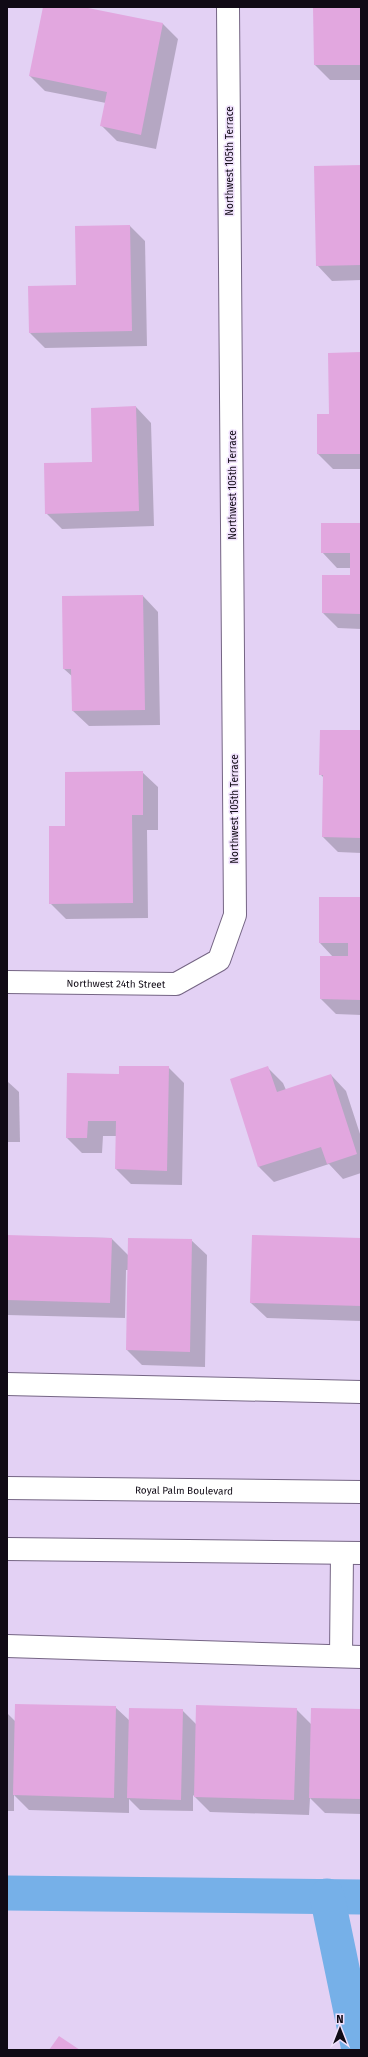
<svg xmlns="http://www.w3.org/2000/svg" width="368" height="2057" font-family="'Fira Sans',sans-serif">
<style>
.shadow{fill:#0003}
.lines{fill:none;stroke-linecap:round;stroke-linejoin:round}
.canal{stroke:#76b0e8;stroke-width:35}
.building{fill:#e2a7df}
.minor-casing{stroke:#756584;stroke-width:24}
.major-casing{stroke:#756584;stroke-width:24}
.minor{stroke:#fff;stroke-width:22}
.major{stroke:#fff;stroke-width:22}
.labels{text-anchor:middle;stroke-width:3;stroke-linejoin:round;paint-order:stroke}
.street-label{font-size:10px;fill:#100a15;stroke:#efe0fc}
</style>
<rect width="100%" height="100%" fill="#e3d1f4"/>
<g class="shadow">
<polygon points="44,7 78,7 163,24 178,39 156,149 117,141 102,126 106,103 45,91 30,76"/>
<polygon points="315,7 361,7 361,80 330,80 315,65"/>
<polygon points="361,166 361,280 332,281 317,265"/>
<polygon points="130,226 145,241 147,346 45,348 30,333 77,286"/>
<polygon points="361,353 361,469 333,469 318,454 330,415"/>
<polygon points="136,407 151,423 154,526 62,529 46,513 93,463"/>
<polygon points="361,524 361,629 338,628 323,613 323,576 351,576 351,568 337,568 322,552"/>
<polygon points="143,596 158,612 160,725 89,726 73,711 73,677 64,669"/>
<polygon points="361,731 361,853 338,852 323,837 324,778 320,774"/>
<polygon points="142,772 158,787 158,830 147,830 148,918 66,919 50,903 66,827"/>
<polygon points="320,898 361,898 361,1015 336,1014 321,999 333,957 320,943"/>
<polygon points="168,1067 184,1083 182,1185 131,1184 116,1169 117,1136 103,1136 102,1153 82,1153 67,1138 120,1075"/>
<polygon points="268,1068 283,1083 286,1090 331,1075 346,1091 361,1137 361,1173 343,1179 329,1164 274,1182 259,1167"/>
<polygon points="7,1081 19,1092 20,1142 7,1142"/>
<polygon points="7,1236 111,1238 129,1256 191,1240 207,1255 205,1367 142,1365 127,1350 128,1270 126,1270 125,1318 7,1315"/>
<polygon points="361,1239 361,1321 267,1318 251,1303"/>
<polygon points="115,1707 130,1721 182,1710 196,1724 296,1709 311,1724 361,1710 361,1814 325,1813 310,1798 309,1815 210,1812 193,1795 193,1811 140,1810 129,1799 129,1813 29,1810 14,1795 14,1811 7,1811 7,1713 16,1722"/>
</g>
<g class="lines">
<g class="canal">
<polyline points="7,1893 361,1897"/>
<polyline points="327,1896 359,2050"/>
</g>
</g>
<g class="building">
<polygon points="43,7 83,7 163,23 141,135 100,126 107,92 29,76"/>
<polygon points="313,7 361,7 361,65 314,65"/>
<polygon points="361,165 361,265 316,266 314,166"/>
<polygon points="130,225 132,331 29,333 28,286 76,285 75,226"/>
<polygon points="361,352 361,454 317,454 317,414 329,414 328,353"/>
<polygon points="136,406 139,511 45,514 44,463 92,462 91,408"/>
<polygon points="321,523 361,523 361,614 322,613 322,575 350,575 350,553 321,553"/>
<polygon points="143,595 145,710 72,711 71,669 63,669 62,596"/>
<polygon points="320,730 361,730 361,838 322,837 323,775 319,775"/>
<polygon points="143,771 143,815 132,815 133,903 49,904 49,826 65,826 65,772"/>
<polygon points="319,897 361,897 361,1000 320,999 320,956 348,956 348,943 319,943"/>
<polygon points="119,1066 169,1066 167,1171 115,1169 116,1121 88,1121 87,1138 66,1138 67,1073 119,1074"/>
<polygon points="268,1066 277,1092 331,1074 357,1154 327,1164 321,1147 258,1167 230,1079"/>
<polygon points="7,1235 112,1238 110,1303 7,1300"/>
<polygon points="252,1235 361,1238 361,1306 250,1303"/>
<polygon points="128,1238 192,1239 190,1352 126,1350"/>
<polygon points="15,1704 116,1706 114,1798 13,1795"/>
<polygon points="196,1705 297,1708 294,1800 194,1797"/>
<polygon points="129,1708 183,1709 181,1800 127,1798"/>
<polygon points="311,1708 361,1709 361,1799 309,1798"/>
<polygon points="59,2036 80,2050 49,2050"/>
</g>
<g class="lines">
<defs>
<g id="minor">
<path id="s1" d="M 7,982 L 176,984 L 219,960 L 235,915 L 228,7"/>
<polyline points="7,1384 361,1392"/>
<polyline points="7,1646 361,1657"/>
<polyline points="341,1656 342,1553"/>
</g>
<g id="major">
<path id="s2" d="M 7,1488 L 361,1492"/>
<polyline points="7,1549 361,1553"/>
</g>
</defs>
<use href="#minor" class="minor-casing"/>
<use href="#major" class="major-casing"/>
<use href="#minor" class="minor"/>
<use href="#major" class="major"/>
</g>
<g class="labels">
<g class="street-label">
<text transform="translate(229 161) rotate(-90)" y="4">Northwest 105th Terrace</text>
<text transform="translate(232 485) rotate(-90)" y="4">Northwest 105th Terrace</text>
<text transform="translate(234 809) rotate(-90)" y="4">Northwest 105th Terrace</text>
<text dy="4" stroke="none"><textPath href="#s1" startOffset="109">Northwest 24th Street</textPath></text>
<text dy="4" stroke="none"><textPath href="#s2" startOffset="177">Royal Palm Boulevard</textPath></text>
</g>
</g>
<rect width="368" height="2057" fill="none" stroke="#100a15" stroke-width="16"/>
<g transform="translate(340 2029)" stroke="#efe0fc" stroke-width="3" paint-order="stroke">
<path d="M0-3L7 15L0 10L-7 15Z" fill="#100a15"/>
<text y="-6" font-size="11" font-weight="bold" text-anchor="middle" fill="#100a15">N</text>
</g>
</svg>
